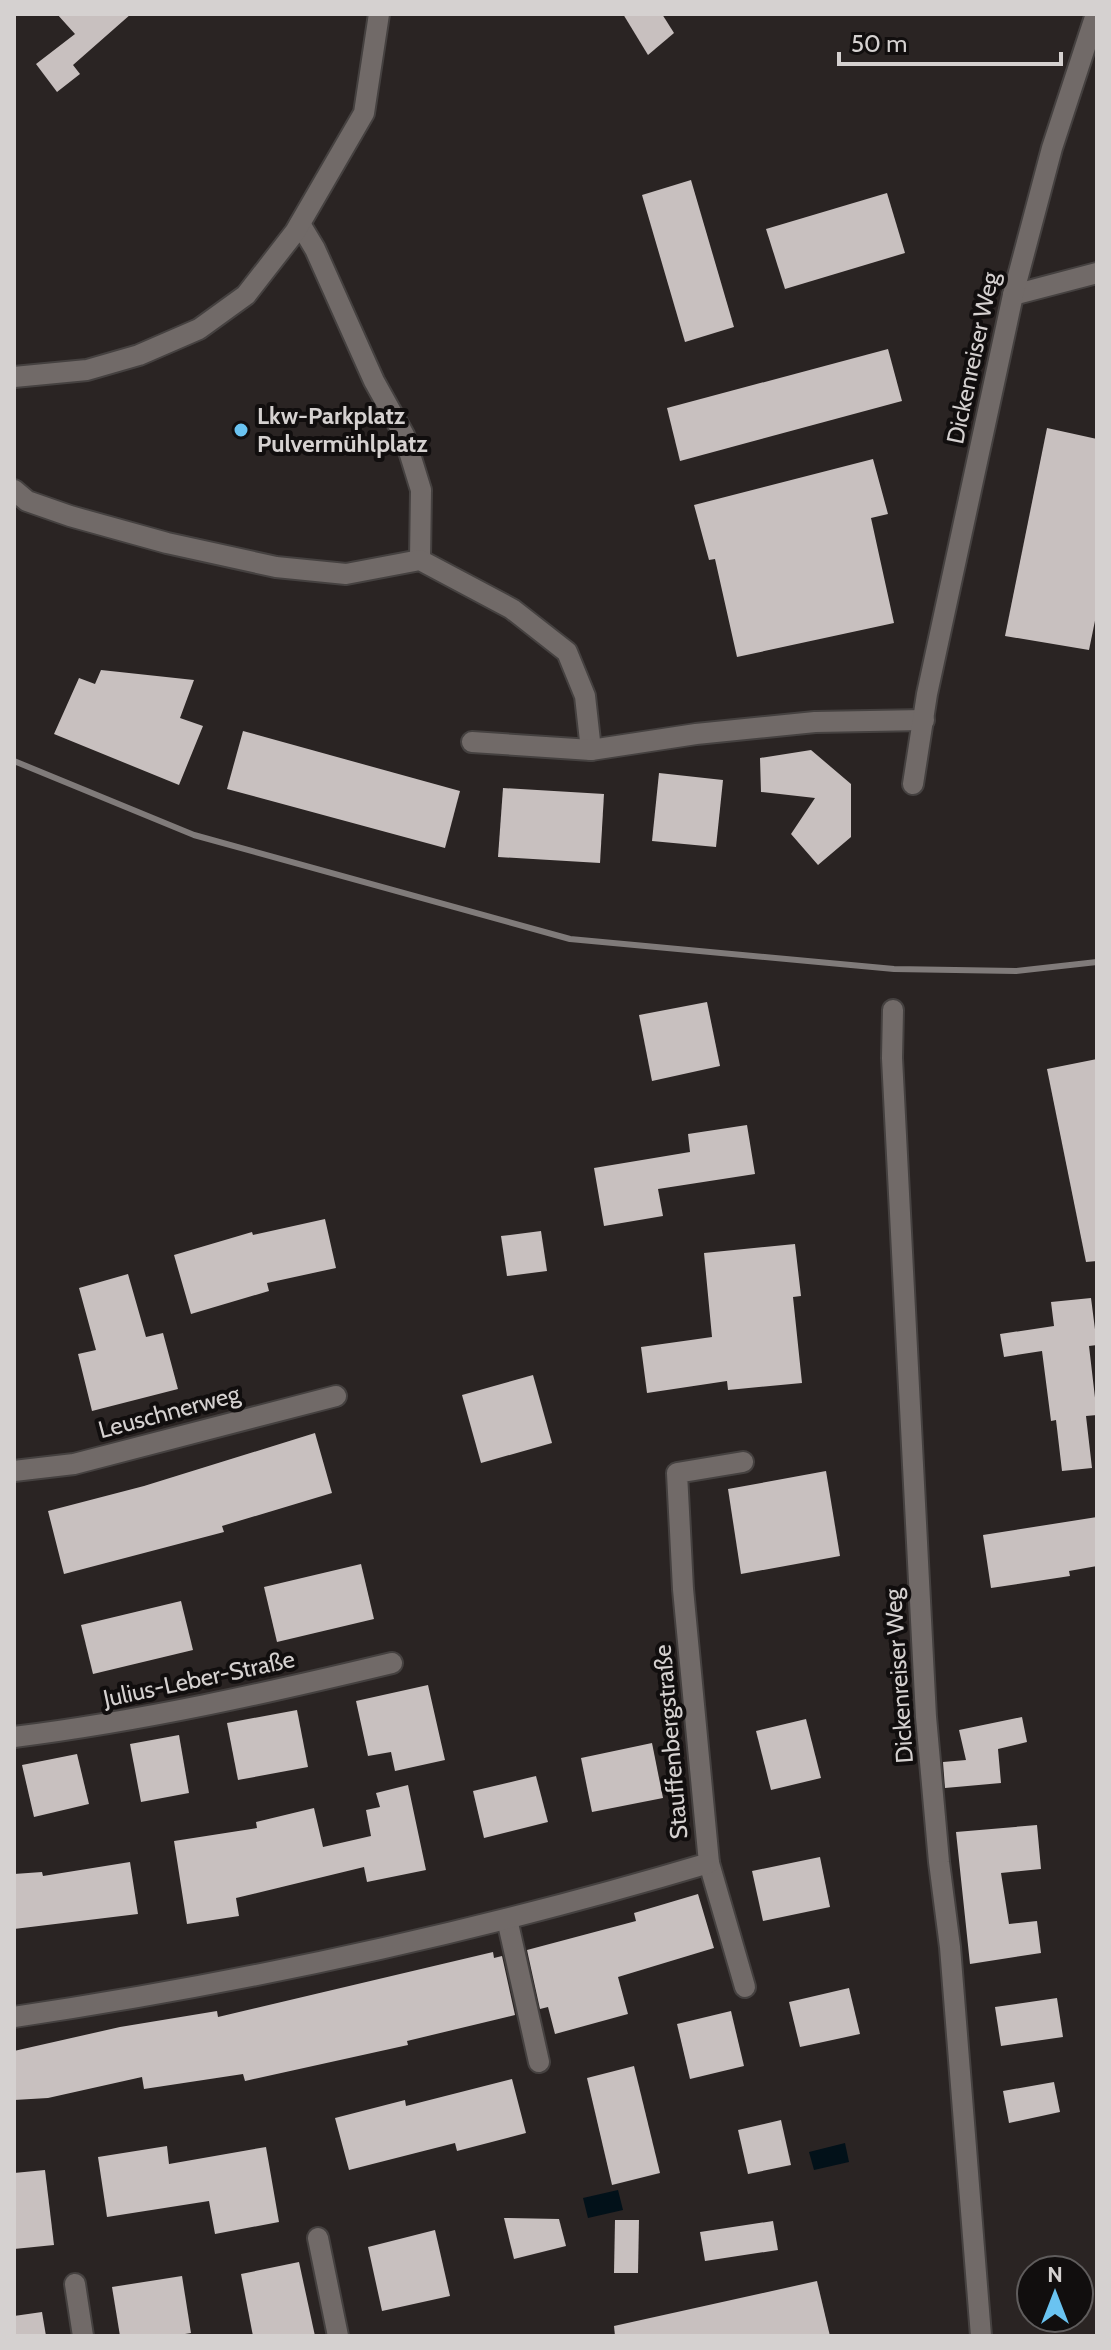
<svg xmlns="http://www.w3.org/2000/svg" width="1111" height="2350" font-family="Cabin,sans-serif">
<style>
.water{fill:#021119}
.building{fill:#c8c0bf}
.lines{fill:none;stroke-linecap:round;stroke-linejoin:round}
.street-casing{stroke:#454140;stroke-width:24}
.street{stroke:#716a68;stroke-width:20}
.rail{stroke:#807b7a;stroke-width:6}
.poi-dot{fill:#6ac3f1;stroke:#110e0e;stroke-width:3}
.labels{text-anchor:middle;stroke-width:8;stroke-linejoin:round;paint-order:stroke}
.street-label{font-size:24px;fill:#d5d1d0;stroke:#110e0e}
.poi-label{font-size:24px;font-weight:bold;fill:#d5d1d0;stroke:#110e0e;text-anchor:start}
</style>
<rect width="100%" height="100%" fill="#2a2423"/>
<g class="water">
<polygon points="845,2143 849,2162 814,2170 809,2152"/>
<polygon points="618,2190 623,2210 588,2218 583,2198"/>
</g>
<g class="building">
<polygon points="57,14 131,14 73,65 80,74 57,92 36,64 75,34"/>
<polygon points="623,14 662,14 674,33 648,55"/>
<polygon points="691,180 734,327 685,342 642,195"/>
<polygon points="887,193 905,253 785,289 766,229"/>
<polygon points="888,349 902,401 680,461 667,408"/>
<polygon points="1047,428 1097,439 1097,611 1089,650 1005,636"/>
<polygon points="873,459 888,514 871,518 894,623 737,657 715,559 709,560 694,505"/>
<polygon points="101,670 194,680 180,718 203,726 179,785 54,734 79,678 95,684"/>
<polygon points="243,731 460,791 445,848 227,789"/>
<polygon points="811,750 851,784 851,837 818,865 791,834 815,798 761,792 760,758"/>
<polygon points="659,773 723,780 716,847 652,841"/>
<polygon points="503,788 604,794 600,863 498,857"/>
<polygon points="707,1002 720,1066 652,1081 639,1015"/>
<polygon points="1097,1059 1097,1261 1086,1262 1047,1069"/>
<polygon points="747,1125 755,1174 658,1189 663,1216 604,1226 594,1168 690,1152 688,1134"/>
<polygon points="325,1219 336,1268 267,1283 269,1291 191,1314 174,1255 252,1232 253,1235"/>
<polygon points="541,1231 547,1271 507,1276 501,1236"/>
<polygon points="795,1244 801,1296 793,1297 802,1383 728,1390 727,1381 647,1393 641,1347 712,1337 704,1253"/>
<polygon points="128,1274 146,1337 163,1333 178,1389 92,1411 78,1354 96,1350 79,1288"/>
<polygon points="1091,1298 1097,1345 1089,1346 1097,1415 1086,1416 1092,1468 1062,1471 1056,1420 1051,1421 1042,1351 1004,1357 1000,1334 1054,1326 1051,1302"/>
<polygon points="533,1375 552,1443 481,1463 462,1395"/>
<polygon points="315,1433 332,1493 222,1526 224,1532 64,1574 48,1511 144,1486"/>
<polygon points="826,1471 840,1556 741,1574 728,1489"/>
<polygon points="1097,1517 1097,1566 1069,1571 1070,1576 991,1588 983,1535"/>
<polygon points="361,1564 374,1619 277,1642 264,1587"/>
<polygon points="181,1601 193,1650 93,1674 81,1625"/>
<polygon points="428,1685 445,1760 395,1771 391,1752 368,1756 356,1701"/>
<polygon points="297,1710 308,1767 238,1780 227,1723"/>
<polygon points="1022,1717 1027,1742 998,1749 1001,1783 945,1788 943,1762 966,1760 959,1730"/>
<polygon points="806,1719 821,1778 771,1790 756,1731"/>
<polygon points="179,1735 189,1793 141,1802 130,1744"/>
<polygon points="652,1743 663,1798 592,1812 581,1758"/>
<polygon points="77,1754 89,1804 34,1817 22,1765"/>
<polygon points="536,1776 548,1822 484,1838 473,1791"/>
<polygon points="408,1785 426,1870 367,1882 364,1867 236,1898 239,1916 187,1924 174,1841 257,1828 256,1822 314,1808 323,1847 371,1836 366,1810 380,1807 376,1793"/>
<polygon points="1037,1825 1041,1869 1001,1873 1009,1924 1037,1921 1041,1953 970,1964 956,1832"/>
<polygon points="820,1857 830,1907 763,1921 752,1871"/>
<polygon points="130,1862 138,1914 14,1929 14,1874 42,1872 43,1876"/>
<polygon points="698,1894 714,1948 618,1977 628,2014 555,2034 548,2007 540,2009 527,1950 636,1921 634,1913"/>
<polygon points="493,1952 494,1958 502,1956 515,2015 407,2041 408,2045 245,2081 243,2074 144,2089 142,2077 48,2098 14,2100 14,2051 120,2027 217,2011 218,2017"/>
<polygon points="849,1988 860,2034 800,2047 789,2002"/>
<polygon points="1057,1998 1063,2037 1001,2046 995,2007"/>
<polygon points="731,2011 744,2066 690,2079 677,2024"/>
<polygon points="634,2066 660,2173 612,2185 587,2078"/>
<polygon points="512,2079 526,2133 457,2151 455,2143 349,2170 335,2118 405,2100 406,2106"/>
<polygon points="1054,2082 1060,2112 1009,2123 1003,2091"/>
<polygon points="781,2120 791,2165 748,2174 738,2130"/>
<polygon points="167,2146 169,2164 266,2147 279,2222 215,2234 209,2201 107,2217 98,2157"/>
<polygon points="45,2170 54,2245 14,2249 14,2173"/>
<polygon points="504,2218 559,2219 566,2246 514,2259"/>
<polygon points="615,2220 639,2220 638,2273 614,2273"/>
<polygon points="773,2221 778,2250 705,2261 700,2232"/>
<polygon points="435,2230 450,2296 382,2311 368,2247"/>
<polygon points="299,2262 315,2336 253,2336 241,2274"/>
<polygon points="182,2276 191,2333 173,2336 120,2336 112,2287"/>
<polygon points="817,2281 830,2336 615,2336 614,2326"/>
<polygon points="42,2312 46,2336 14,2336 14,2316"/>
</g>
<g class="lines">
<defs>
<g id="street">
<polyline points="300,224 315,249 374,381 404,435 421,490 420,560"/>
<polyline points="1013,295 1097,273"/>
<polyline points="14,377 87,370 139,355 199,329 246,295 295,232 364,113 379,14"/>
<polyline points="14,490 27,501 70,516 167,543 276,567 346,574 420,560 512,609 567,652 585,696 591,750"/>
<polyline points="472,742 591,750 696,734 815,722 924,720"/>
<polyline points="913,784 927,694 1013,295 1052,148 1096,14"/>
<polyline points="893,1010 892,1058 926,1717 939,1862 950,1947 981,2336"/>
<polyline points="14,1471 74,1464 336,1396"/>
<path d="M 14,1737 C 142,1721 267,1693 392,1663"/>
<polyline points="709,1863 745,1987"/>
<polyline points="507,1919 539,2062"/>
<path d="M 14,2017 C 249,1982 481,1931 709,1863 L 683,1589 L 677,1473 L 743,1462"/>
<polyline points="318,2238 338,2336"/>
<polyline points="75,2284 83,2336"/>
</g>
</defs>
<use href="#street" class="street-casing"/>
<use href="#street" class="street"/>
<polyline class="rail" points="14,761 194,835 570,939 894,969 1016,971 1097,962"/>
</g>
<circle class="poi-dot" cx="241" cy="430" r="8"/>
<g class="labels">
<g class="street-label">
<text transform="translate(973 358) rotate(-78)" y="8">Dickenreiser Weg</text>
<text transform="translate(169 1412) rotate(-15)" y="8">Leuschnerweg</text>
<text transform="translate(899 1676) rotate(-94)" y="8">Dickenreiser Weg</text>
<text transform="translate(199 1679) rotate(-12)" y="8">Julius-Leber-Straße</text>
<text transform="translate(671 1742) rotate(-95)" y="8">Stauffenbergstraße</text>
</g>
<g class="poi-label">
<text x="257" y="424">Lkw-Parkplatz<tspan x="257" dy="28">Pulvermühlplatz</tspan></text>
</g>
</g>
<rect width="1111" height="2350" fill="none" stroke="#d5d1d0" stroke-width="32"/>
<g transform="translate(1055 2294)"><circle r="38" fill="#110e0e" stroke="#5f5c5c" stroke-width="2"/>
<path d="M0-6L14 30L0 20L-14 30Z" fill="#6ac3f1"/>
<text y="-12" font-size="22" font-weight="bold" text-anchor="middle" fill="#d5d1d0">N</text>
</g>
<path d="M839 52v12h222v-12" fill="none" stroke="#d5d1d0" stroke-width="4"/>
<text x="851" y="52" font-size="24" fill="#d5d1d0" stroke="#110e0e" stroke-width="6" paint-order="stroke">50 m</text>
</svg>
